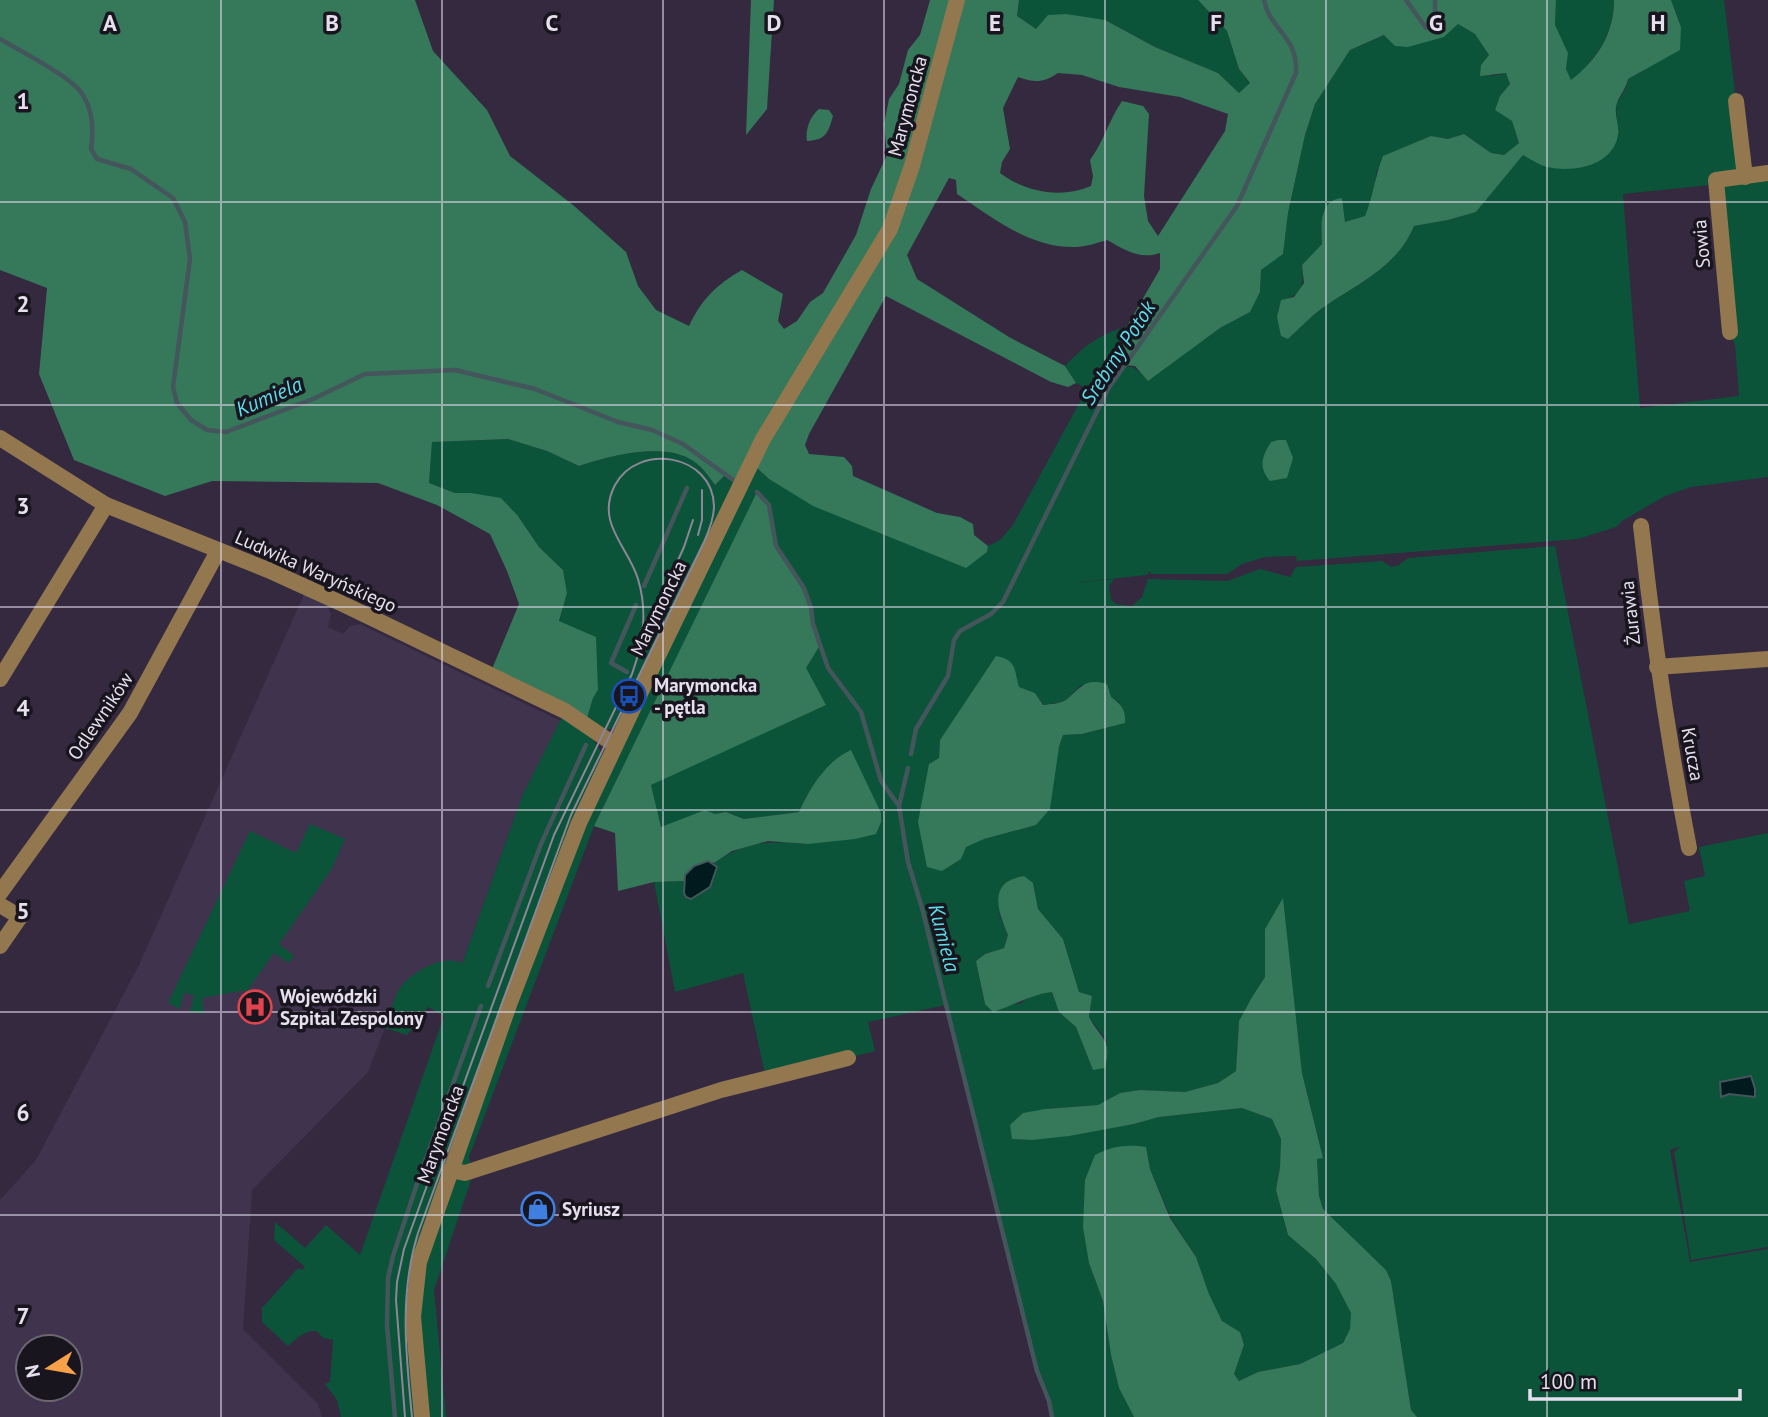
<svg xmlns="http://www.w3.org/2000/svg" width="1768" height="1417" font-family="'PT Sans',sans-serif">
<style>
.built{fill:#3f334e;fill-rule:evenodd}
.green{fill:#0b5439;fill-rule:evenodd}
.forest{fill:#35785a;fill-rule:evenodd}
.water{fill:#001a1d;stroke:#45555c;stroke-width:2}
.lines{fill:none;stroke-linecap:round;stroke-linejoin:round}
.stream{stroke:#45555c;stroke-width:4.5}
.minor{stroke:#92774f;stroke-width:16}
.tram{stroke:#8e8698;stroke-width:2}
.grid{fill:none;stroke:#e6e0ee;stroke-width:2;stroke-opacity:0.55}
.labels{text-anchor:middle;stroke-width:7;stroke-linejoin:round;paint-order:stroke}
.street-label{font-size:19px;fill:#e6e0ee;stroke:#19151f}
.poi-label{font-size:19px;font-weight:bold;fill:#e6e0ee;stroke:#19151f;text-anchor:start}
.water-label{font-size:21px;font-style:italic;fill:#5cdeea;stroke:#19151f}
.grid-label{font-size:23px;text-anchor:middle;font-weight:bold;fill:#e6e0ee;stroke:#19151f;stroke-width:7;stroke-linejoin:round;paint-order:stroke}
</style>
<rect width="100%" height="100%" fill="#34293f"/>
<path class="built" d="M 304,594 L 327,605 L 331,614 L 328,627 L 343,634 L 350,626 L 360,624 L 561,721 L 523,794 L 462,964 L 401,986 L 368,1072 L 252,1190 L 243,1329 L 318,1404 L 322,1417 L 0,1417 L 0,1200 L 36,1160 L 139,965 ZM 28,1347 L 70,1347 L 70,1389 L 28,1389 Z"/>
<g class="green">
<polygon points="1019,0 1198,0 1227,31 1239,69 1250,84 1239,93 1218,73 1155,47 1105,20 1036,29 1017,16"/>
<path d="M 1556,0 L 1614,0 C 1614,34 1596,60 1571,81 L 1566,69 L 1568,53 L 1555,25 Z"/>
<path d="M 1671,0 L 1724,0 L 1745,176 L 1768,173 L 1768,477 L 1691,487 L 1665,496 L 1622,521 L 1616,527 L 1578,539 L 1297,561 L 1296,556 L 1265,557 L 1242,564 L 1227,574 L 1151,574 L 1150,571 L 1147,575 L 1070,583 L 1114,579 L 1109,586 L 1111,600 L 1116,604 L 1132,606 L 1142,597 L 1148,579 L 1227,581 L 1260,569 L 1290,577 L 1296,567 L 1382,561 L 1391,567 L 1399,565 L 1408,558 L 1555,546 L 1629,924 L 1690,911 L 1684,881 L 1705,876 L 1699,847 L 1768,833 L 1768,1247 L 1691,1260 L 1674,1152 L 1681,1146 L 1670,1150 L 1690,1262 L 1768,1249 L 1768,1417 L 1417,1417 L 1411,1410 L 1391,1281 L 1386,1270 L 1323,1209 L 1319,1196 L 1317,1159 L 1323,1157 L 1302,1073 L 1283,901 L 1265,929 L 1265,977 L 1252,997 L 1239,1021 L 1236,1071 L 1218,1083 L 1185,1092 L 1140,1090 L 1120,1093 L 1098,1105 L 1045,1109 L 1012,1139 L 1032,1140 L 1134,1124 L 1159,1117 L 1242,1108 L 1272,1119 L 1281,1139 L 1280,1167 L 1276,1190 L 1288,1235 L 1316,1259 L 1336,1284 L 1352,1313 L 1350,1329 L 1343,1343 L 1300,1364 L 1258,1372 L 1239,1381 L 1234,1374 L 1244,1345 L 1240,1332 L 1222,1321 L 1209,1294 L 1196,1257 L 1171,1218 L 1150,1169 L 1146,1147 L 1089,1263 L 1103,1301 L 1111,1355 L 1119,1388 L 1134,1417 L 1052,1417 L 1049,1401 L 1037,1371 L 946,1005 L 868,1022 L 875,1051 L 766,1079 L 743,973 L 675,992 L 654,882 L 685,881 L 684,888 L 717,867 L 714,863 C 749,840 768,841 808,844 L 817,781 L 805,798 L 799,812 L 744,819 L 727,812 L 715,814 L 705,810 L 661,828 L 651,785 L 806,668 L 819,647 L 811,608 L 776,546 L 772,513 L 757,493 L 594,826 L 469,1157 L 472,1177 L 434,1290 L 446,1417 L 428,1417 L 420,1328 L 421,1283 L 439,1219 L 584,823 L 756,467 L 769,479 L 987,552 L 988,546 L 1000,540 L 1013,525 L 1087,389 L 1076,383 L 1065,366 C 1086,344 1099,335 1127,326 L 1108,370 C 1131,364 1132,364 1148,380 L 1220,328 L 1250,312 L 1260,292 L 1261,270 L 1283,253 L 1288,213 L 1305,135 L 1315,104 L 1350,50 L 1385,35 L 1444,37 L 1458,24 L 1475,34 L 1489,55 L 1481,65 L 1492,76 L 1506,73 L 1510,84 L 1500,96 L 1512,121 L 1519,143 L 1504,155 L 1491,153 L 1464,134 L 1448,139 L 1431,136 L 1377,170 L 1373,197 L 1365,216 L 1345,222 L 1342,198 L 1321,225 L 1322,244 L 1302,265 C 1304,286 1303,294 1281,301 L 1277,317 L 1288,339 C 1299,329 1309,318 1321,309 C 1356,284 1397,268 1414,226 L 1448,220 L 1476,212 L 1523,155 L 1618,136 L 1616,105 L 1626,88 L 1628,79 L 1643,71 L 1681,27 ZM 1710,185 L 1730,332 L 1735,345 L 1739,396 L 1640,408 L 1623,194 ZM 1081,685 L 1119,702 L 1110,727 L 1082,734 L 1063,735 L 1036,825 L 983,839 L 965,847 L 961,859 L 929,764 L 939,758 L 940,740 L 965,706 L 1019,687 L 1035,693 L 1043,705 L 1064,702 ZM 1033,883 L 1038,909 L 1063,939 L 1079,992 L 1092,996 L 1089,1017 L 1107,1041 L 1093,1069 L 1076,1027 L 1059,1012 L 1052,992 L 1037,993 L 1019,1004 L 985,1004 L 976,961 L 985,954 L 1004,948 L 1008,935 L 999,914 ZM 1751,1076 L 1755,1089 L 1754,1097 L 1729,1094 L 1721,1082 Z"/>
<path d="M 508,439 L 547,451 L 579,466 C 607,456 660,443 688,458 C 699,464 708,475 715,485 L 726,474 L 736,482 L 617,726 L 605,731 L 587,718 L 593,698 L 598,690 L 559,622 L 567,593 L 563,570 L 539,547 L 518,516 L 471,493 L 455,493 L 429,483 L 432,442 Z"/>
<path d="M 562,717 C 576,726 600,739 602,757 L 422,1232 L 416,1417 L 341,1417 L 337,1400 L 325,1384 L 330,1382 L 333,1340 L 323,1338 L 317,1331 C 305,1330 297,1338 288,1346 L 262,1322 L 262,1308 L 298,1268 L 302,1270 L 305,1267 L 274,1240 L 275,1222 L 305,1248 L 326,1225 L 360,1255 L 444,1016 L 428,1007 L 407,1035 L 385,1028 C 390,1015 394,995 402,985 C 415,971 445,953 462,964 L 523,794 Z"/>
<polygon points="310,824 345,839 331,870 279,944 294,956 289,963 274,953 249,988 261,1000 248,1006 245,990 202,998 204,1014 190,1012 194,995 184,993 180,1009 168,1003 250,831 296,853"/>
</g>
<g class="forest">
<path d="M 0,0 L 415,0 L 433,51 L 487,110 L 510,156 L 573,205 L 626,252 L 638,286 L 656,310 L 689,326 C 701,300 717,284 742,270 L 783,294 L 778,321 L 784,329 L 797,321 L 810,302 L 823,293 L 856,235 L 871,189 L 887,155 L 884,124 L 889,99 L 899,84 L 908,50 L 920,35 L 930,0 L 1019,0 L 1017,16 L 1036,29 L 1048,15 L 1066,14 L 1105,20 L 1155,47 L 1218,73 L 1239,93 L 1250,83 L 1239,69 L 1227,31 L 1198,0 L 1556,0 L 1555,25 L 1568,53 L 1566,69 L 1571,80 C 1597,60 1614,34 1614,0 L 1671,0 L 1681,27 L 1680,50 L 1628,79 C 1626,89 1620,95 1617,103 C 1613,113 1620,125 1618,135 C 1613,166 1573,173 1547,167 C 1539,165 1530,159 1523,155 L 1476,212 L 1448,220 L 1414,226 C 1397,268 1356,284 1321,309 C 1309,318 1299,329 1288,339 L 1281,336 L 1277,317 L 1281,300 L 1294,297 L 1304,283 L 1302,265 L 1322,244 C 1321,226 1319,200 1342,198 L 1345,222 L 1365,216 C 1373,197 1375,176 1383,156 L 1431,136 L 1448,139 L 1464,134 L 1491,153 L 1504,155 L 1519,143 L 1512,121 L 1495,110 L 1500,96 L 1510,84 L 1506,73 L 1480,76 L 1481,65 L 1489,55 L 1475,34 L 1458,24 L 1444,37 L 1408,47 L 1395,46 L 1384,35 L 1350,50 L 1315,104 L 1305,135 L 1288,213 L 1283,254 L 1261,270 L 1260,292 L 1250,312 L 1220,328 L 1148,381 L 1135,366 L 1125,365 L 1107,370 L 1127,326 L 1160,269 L 1160,253 C 1140,260 1125,250 1107,240 C 1097,243 1085,247 1075,247 C 1030,248 993,218 957,194 L 956,180 L 949,178 L 907,255 L 917,279 L 1009,337 L 1065,366 L 1076,383 L 1068,387 L 1051,382 L 886,296 L 809,434 L 805,445 L 809,454 L 844,457 L 852,466 L 853,476 L 937,513 L 960,517 L 973,524 L 974,535 L 988,546 L 987,552 L 966,568 L 813,506 L 769,479 L 756,467 L 736,482 L 726,474 L 715,485 C 708,475 700,464 688,458 C 660,443 607,456 579,466 L 547,451 L 508,439 L 432,442 L 429,483 L 455,493 L 471,493 L 501,498 L 518,516 L 539,547 L 563,570 L 567,593 L 559,621 L 596,637 L 598,690 L 593,698 L 587,718 L 492,669 L 519,604 L 507,571 L 490,534 L 437,505 L 378,483 L 212,481 L 165,496 L 74,460 L 39,374 L 47,288 L 0,270 ZM 1058,73 L 1082,75 L 1119,87 L 1180,97 L 1228,114 L 1225,131 L 1158,236 L 1148,221 L 1144,196 L 1149,114 L 1143,106 L 1122,101 C 1109,120 1104,141 1090,160 L 1093,176 L 1091,186 C 1061,199 1025,192 1000,173 L 1002,162 L 1010,149 L 1003,108 L 1018,77 C 1035,83 1043,83 1058,73 Z"/>
<polygon points="751,0 774,0 767,109 746,135"/>
<path d="M 819,109 L 829,110 L 833,116 C 828,133 826,140 807,141 C 805,130 810,116 819,109 Z"/>
<path d="M 1278,440 L 1286,440 L 1293,458 L 1287,478 L 1270,481 C 1258,467 1262,456 1271,442 Z"/>
<path d="M 757,492 L 769,505 L 776,546 L 804,588 L 819,647 L 806,668 L 826,705 L 651,785 L 661,827 L 705,810 L 715,814 L 726,812 L 744,819 L 799,812 C 809,789 827,760 851,750 L 881,813 L 881,822 L 876,834 L 855,839 L 808,844 L 768,841 L 732,851 L 714,863 L 708,861 C 697,865 686,868 685,881 L 654,882 L 618,891 L 615,833 L 594,826 Z"/>
<path d="M 996,656 C 1017,660 1014,669 1019,687 L 1035,693 L 1043,705 C 1050,704 1060,704 1066,700 C 1082,687 1084,678 1107,684 L 1111,697 C 1121,704 1126,710 1125,723 L 1082,734 L 1063,735 L 1059,747 L 1050,809 L 1036,825 L 984,839 L 966,847 L 961,859 L 942,871 L 927,867 L 918,822 L 929,764 L 939,758 L 940,740 Z"/>
<path d="M 1024,876 L 1033,883 L 1038,909 L 1063,939 L 1079,992 L 1092,996 L 1089,1017 C 1102,1041 1112,1038 1105,1068 L 1093,1070 L 1076,1027 L 1059,1012 L 1052,992 C 1032,994 1013,1006 993,1012 L 985,1004 L 976,961 L 985,954 L 1004,948 L 1008,935 C 1002,920 990,894 1007,882 C 1011,879 1019,877 1024,876 Z"/>
<path d="M 1283,898 L 1302,1073 L 1323,1158 L 1317,1159 L 1319,1196 L 1323,1209 L 1386,1270 L 1391,1281 L 1411,1410 L 1417,1417 L 1134,1417 L 1119,1388 L 1111,1355 L 1103,1301 L 1089,1263 L 1083,1227 L 1085,1180 L 1095,1155 C 1112,1146 1126,1144 1146,1147 L 1150,1169 L 1170,1218 L 1196,1257 L 1209,1294 L 1222,1321 L 1240,1332 L 1244,1345 L 1234,1374 L 1239,1381 L 1258,1372 L 1300,1364 L 1343,1343 L 1350,1329 L 1351,1313 L 1336,1284 L 1316,1259 L 1288,1235 L 1276,1190 L 1280,1167 L 1281,1139 L 1272,1119 L 1242,1108 L 1159,1117 L 1134,1124 L 1069,1136 L 1032,1140 L 1012,1139 L 1010,1125 L 1023,1113 L 1045,1109 L 1098,1105 L 1120,1093 L 1140,1090 L 1185,1092 L 1218,1083 L 1236,1071 L 1239,1021 L 1252,997 L 1265,977 L 1265,929 Z"/>
</g>
<g class="water">
<polygon points="708,861 717,867 710,887 691,899 686,897 684,893 685,875 694,866"/>
<polygon points="1751,1076 1755,1089 1755,1097 1729,1094 1721,1097 1720,1082"/>
</g>
<g class="lines">
<g class="stream">
<polyline points="1406,0 1426,28 1435,25 1435,0"/>
<path d="M 0,39 C 19,50 67,75 80,91 C 93,108 94,129 91,149 L 97,159 L 131,169 L 173,198 L 185,222 L 190,259 L 173,387 L 177,403 L 191,420 L 207,430 L 226,432 L 313,399 L 365,374 L 455,370 L 535,389 L 618,422 L 652,430 L 683,444 L 736,482"/>
<polyline points="757,492 769,505 776,546 804,588 811,608 813,624 828,668 861,712 881,781 899,806 908,862 922,908 1037,1371 1049,1401 1052,1417"/>
<polyline points="644,586 687,488"/>
<polyline points="627,672 611,663 636,605"/>
<path d="M 911,754 L 916,729 L 948,676 L 954,640 L 960,631 L 991,614 L 1003,602 L 1108,389 L 1237,206 L 1296,73 C 1298,35 1270,31 1264,0"/>
<polyline points="899,806 908,768"/>
<polyline points="488,986 541,844 586,745"/>
<polyline points="395,1417 387,1325 388,1278 393,1256 419,1178 481,1006"/>
</g>
<g class="minor">
<polyline points="1736,101 1745,177"/>
<polyline points="1730,332 1716,180 1768,173"/>
<polyline points="0,438 106,505 268,570 345,605 565,711 615,745"/>
<path d="M 1641,526 C 1653,635 1668,740 1689,848"/>
<polyline points="1657,667 1768,659"/>
<polyline points="0,679 106,505"/>
<polyline points="0,893 130,713 218,551"/>
<polyline points="0,905 20,917 0,946"/>
<polyline points="450,1170 465,1173 721,1090 848,1058"/>
<polyline points="422,1417 413,1317 419,1262 510,1002 579,823 652,668 763,439 890,229 912,166 957,0"/>
</g>
<g class="tram">
<polyline points="698,535 702,520 702,490"/>
<polyline points="652,632 664,591 684,547 693,520"/>
<path d="M 405,1417 L 396,1300 L 397,1282 L 404,1249 L 554,835 L 632,674 C 643,643 648,612 638,579 C 628,546 595,523 615,485 C 638,442 713,454 714,506 C 714,519 709,531 704,542 L 571,815 L 418,1233 C 399,1294 406,1355 412,1417"/>
</g>
</g>
<path class="grid" d="M 221,0 L 221,1417M 442,0 L 442,1417M 663,0 L 663,1417M 884,0 L 884,1417M 1105,0 L 1105,1417M 1326,0 L 1326,1417M 1547,0 L 1547,1417M 0,202 L 1768,202M 0,405 L 1768,405M 0,607 L 1768,607M 0,810 L 1768,810M 0,1012 L 1768,1012M 0,1215 L 1768,1215"/>
<defs>
<symbol id="bus-ring" viewBox="-11 -11 22 22"><circle r="9.5" fill="#19151f" stroke="#1a4fb4" stroke-width="1.5"/><path d="M-5-6H5V4H4V6H2V4H-2V6H-4V4H-5ZM-3.5-4V0h7V-4ZM-3.5 1.2v1.5H-2V1.2ZM2 1.2v1.5H3.5V1.2Z" fill="#1a4fb4"/></symbol>
<symbol id="hospital-ring" viewBox="-11 -11 22 22"><circle r="9.5" fill="#19151f" stroke="#e0444e" stroke-width="1.5"/><path d="M-5-5h3v3.5h4V-5h3V5h-3V1.5h-4V5h-3Z" fill="#e0444e"/></symbol>
<symbol id="shop-ring" viewBox="-11 -11 22 22"><circle r="9.5" fill="#19151f" stroke="#3f7fe0" stroke-width="1.5"/><path d="M-5-2.5h2.3a2.7 3.5 0 0 1 5.4 0H5L5.5 6h-11ZM-1.5-2.5h3a1.5 2.3 0 0 0-3 0Z" fill="#3f7fe0"/></symbol>
</defs>
<g fill-rule="evenodd">
<use href="#bus-ring" x="610" y="677" width="38" height="38"/>
<use href="#hospital-ring" x="236" y="988" width="38" height="38"/>
<use href="#shop-ring" x="519" y="1190" width="38" height="38"/>
</g>
<g class="labels">
<g class="street-label">
<text transform="translate(907 106) rotate(-75)" y="7">Marymoncka</text>
<text transform="translate(1701 244) rotate(-95)" y="7">Sowia</text>
<text transform="translate(316 571) rotate(24)" y="7">Ludwika Waryńskiego</text>
<text transform="translate(658 608) rotate(-64)" y="7">Marymoncka</text>
<text transform="translate(1630 613) rotate(-96)" y="7">Żurawia</text>
<text transform="translate(100 716) rotate(-56)" y="7">Odlewników</text>
<text transform="translate(1693 754) rotate(80)" y="7">Krucza</text>
<text transform="translate(440 1134) rotate(-70)" y="7">Marymoncka</text>
</g>
<g class="poi-label">
<text x="654" y="692">Marymoncka<tspan x="654" dy="22">- pętla</tspan></text>
<text x="280" y="1003">Wojewódzki<tspan x="280" dy="22">Szpital Zespolony</tspan></text>
<text x="562" y="1216">Syriusz</text>
</g>
<g class="water-label">
<text transform="translate(1118 353) rotate(-57)" y="7">Srebrny Potok</text>
<text transform="translate(269 397) rotate(-23)" y="7">Kumiela</text>
<text transform="translate(944 938) rotate(75)" y="7">Kumiela</text>
</g>
</g>
<g class="grid-label">
<text x="110" y="31">A</text>
<text x="332" y="31">B</text>
<text x="552" y="31">C</text>
<text x="774" y="31">D</text>
<text x="995" y="31">E</text>
<text x="1216" y="31">F</text>
<text x="1436" y="31">G</text>
<text x="1658" y="31">H</text>
<text x="23" y="109">1</text>
<text x="23" y="312">2</text>
<text x="23" y="514">3</text>
<text x="23" y="716">4</text>
<text x="23" y="919">5</text>
<text x="23" y="1121">6</text>
<text x="23" y="1324">7</text>
</g>
<g transform="translate(49 1368) rotate(259)"><circle r="33" fill="#19151f" stroke="#6b6672" stroke-width="2"/>
<path d="M0-5L12 26L0 18L-12 26Z" fill="#f7a149"/>
<text y="-10" font-size="19" font-weight="bold" text-anchor="middle" fill="#e6e0ee">N</text>
</g>
<path d="M1530 1389v10h210v-10" fill="none" stroke="#e6e0ee" stroke-width="3.5"/>
<text x="1540" y="1389" font-size="21" fill="#e6e0ee" stroke="#19151f" stroke-width="5" paint-order="stroke">100 m</text>
</svg>
